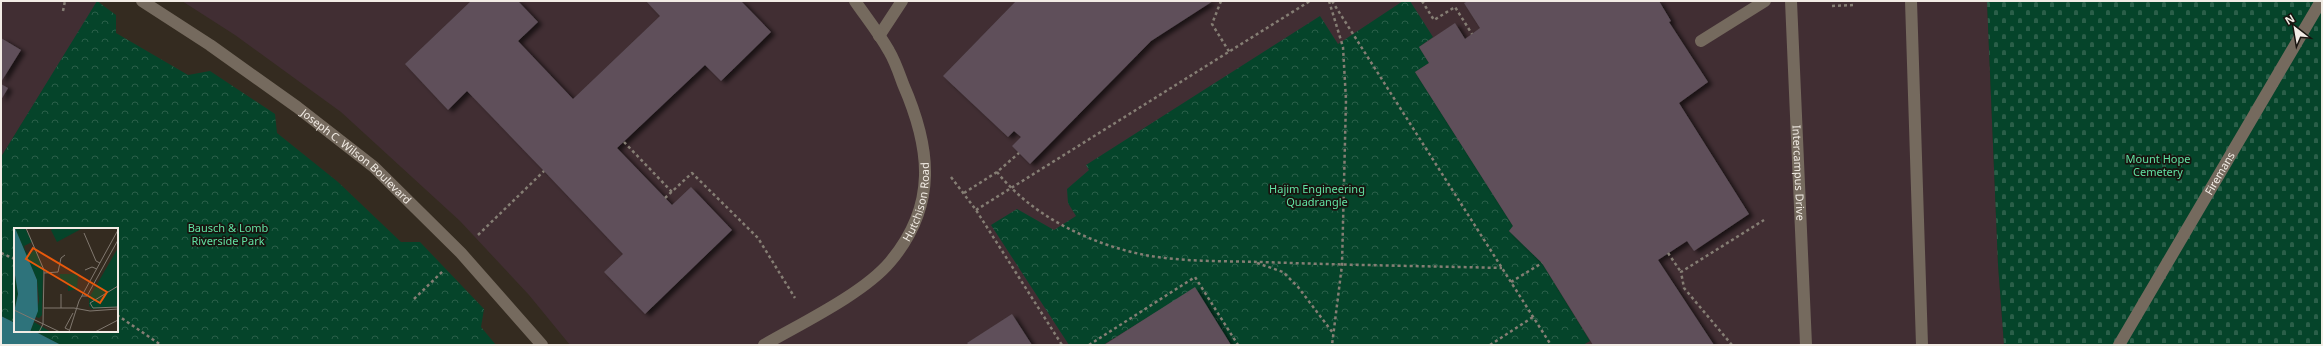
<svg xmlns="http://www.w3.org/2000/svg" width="2323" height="346" font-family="'Noto Sans',sans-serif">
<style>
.education{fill:#412e33}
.cemetery{fill:url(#cemetery-stones)}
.park{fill:url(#park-crowns)}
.water{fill:#2e737b}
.building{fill:#5e505a;filter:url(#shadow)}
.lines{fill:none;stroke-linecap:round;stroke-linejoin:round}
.path{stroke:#857e74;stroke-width:2.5;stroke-dasharray:3 3;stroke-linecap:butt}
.minor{stroke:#756a5e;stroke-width:12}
.labels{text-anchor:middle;stroke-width:3.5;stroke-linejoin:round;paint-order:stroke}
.street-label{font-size:11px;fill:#f2ece5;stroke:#18140f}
.park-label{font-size:11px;fill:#62e2a3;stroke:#18140f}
.inset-road{fill:none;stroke:#80786f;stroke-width:1}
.view{fill:#e8590c;fill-opacity:0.15;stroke:#e8590c;stroke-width:2}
.inset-edge{fill:none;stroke:#f2ece5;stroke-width:2}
</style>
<defs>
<pattern id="cemetery-stones" width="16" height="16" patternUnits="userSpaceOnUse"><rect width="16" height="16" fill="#05442a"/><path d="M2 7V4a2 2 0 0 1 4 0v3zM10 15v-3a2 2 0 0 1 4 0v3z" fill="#2a5f49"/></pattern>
<pattern id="park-crowns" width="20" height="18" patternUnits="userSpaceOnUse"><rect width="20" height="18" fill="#05442a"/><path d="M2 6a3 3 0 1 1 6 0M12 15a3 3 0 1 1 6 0" fill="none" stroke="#2a5f49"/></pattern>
<filter id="shadow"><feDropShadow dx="4.5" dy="2.5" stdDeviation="2" flood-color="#0009"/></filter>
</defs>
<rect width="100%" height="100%" fill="#342b20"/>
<g class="education">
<polygon points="1,1 98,1 1,157"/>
<polygon points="182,1 1987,1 1998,264 2004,345 570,345 529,295 460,221 341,112 235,35"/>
</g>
<polygon class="cemetery" points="1987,1 2322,1 2322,345 2004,345 1998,264"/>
<g class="park">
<polygon points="97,1 116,15 116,33 188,75 210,71 275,114 277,133 338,182 401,242 420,242 484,309 481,327 496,345 61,345 34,331 117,331 117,229 15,229 15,323 1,316 1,157"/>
<polygon points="1403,1 1410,1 1433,37 1419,47 1429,63 1415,72 1513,226 1509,231 1542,263 1590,341 1583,345 1231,345 1195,288 1103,345 1069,345 991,225 1017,209 1054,230 1076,216 1068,203 1067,189 1089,170 1086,165 1320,16 1338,44"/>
</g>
<polygon class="water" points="1,316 15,323 15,331 34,331 61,345 1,345"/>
<g class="building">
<polygon points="471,1 518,1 538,22 518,41 573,99 660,16 646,1 741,1 771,32 721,81 705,65 617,148 672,205 691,187 732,230 645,314 604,272 623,254 544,171 467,91 448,110 405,64"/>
<polygon points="1016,1 1213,1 1151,41 1030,164 1012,146 1021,137 1014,131 1008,137 943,76"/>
<polygon points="1468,1 1659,1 1671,21 1669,22 1708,82 1679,103 1749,214 1694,251 1687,241 1658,260 1714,345 1593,345 1542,263 1509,231 1513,226 1415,72 1429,63 1419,47 1455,23 1465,39 1480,28 1464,3"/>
<polygon points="1,38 21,50 1,82"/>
<polygon points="1,84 8,88 1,100"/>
<polygon points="1195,287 1231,345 1104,345"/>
<polygon points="1012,314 1032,345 969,345 967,343"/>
</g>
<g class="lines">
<g class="path">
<polyline points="1221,1 1212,24 1230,53"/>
<polyline points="1329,1 1343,47 1346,100 1342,265 1332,345"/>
<polyline points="1332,1 1551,345"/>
<polyline points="1422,1 1434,20 1455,7 1472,34"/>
<polyline points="1832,6 1854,5"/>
<polyline points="63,11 65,1"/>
<polyline points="624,142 672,192"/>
<path d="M 997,172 C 1032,216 1090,244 1145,255 C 1183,262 1224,261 1262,262 C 1342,265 1422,266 1502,268"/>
<polyline points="951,177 976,210 1062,345"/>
<polyline points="964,193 997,172 1019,153"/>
<polyline points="665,198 692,173 758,238 795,298"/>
<polyline points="976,210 1310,1"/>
<polyline points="478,235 544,171"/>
<polyline points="1,253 15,259"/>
<polyline points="1668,253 1681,272"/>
<polyline points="1257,263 1283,272 1298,287 1333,333"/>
<polyline points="1511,282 1542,263"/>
<polyline points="414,299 443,271"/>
<polyline points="117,315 161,345"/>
<polyline points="1089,345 1195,277 1238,345"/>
<polyline points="1490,345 1533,317"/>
<polyline points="1732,345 1684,288 1681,272 1764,220"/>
</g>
<g class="minor">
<path id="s1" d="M 142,1 L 210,45 L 297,107 L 374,167 L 461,253 L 542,345"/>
<path id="s2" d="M 1791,1 L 1806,345"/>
<polyline points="1911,1 1922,345"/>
<polyline points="879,36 902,1"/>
<polyline points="1701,41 1765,1"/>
<path id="s3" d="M 764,345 C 800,324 863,294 890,262 C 938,205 931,148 903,84 C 899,73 895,61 889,51 C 879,33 866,17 855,1"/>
<path id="s4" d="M 2119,345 L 2321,1"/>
</g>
</g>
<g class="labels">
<g class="street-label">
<text dy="4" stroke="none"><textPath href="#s1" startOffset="265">Joseph C. Wilson Boulevard</textPath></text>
<text dy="4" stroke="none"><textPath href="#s2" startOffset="172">Intercampus Drive</textPath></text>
<text dy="4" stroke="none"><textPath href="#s4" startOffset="199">Firemans</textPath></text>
<text dy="4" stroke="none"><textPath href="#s3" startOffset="219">Hutchison Road</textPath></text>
</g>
<g class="park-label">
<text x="2158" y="163">Mount Hope<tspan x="2158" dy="13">Cemetery</tspan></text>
<text x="1317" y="193">Hajim Engineering<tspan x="1317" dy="13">Quadrangle</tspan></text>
<text x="228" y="232">Bausch &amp; Lomb<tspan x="228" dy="13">Riverside Park</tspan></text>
</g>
</g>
<g transform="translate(14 228)">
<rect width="104" height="104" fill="#342b20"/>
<path d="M 104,20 L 104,79 L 78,81 L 75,78 L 75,70 Z" fill="#05442a"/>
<path d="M 1,0 L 11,0 L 18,14 L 10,18 L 11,22 L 14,26 L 22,22 L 29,43 L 28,87 L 25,90 L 22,89 L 25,72 L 23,52 ZM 40,0 L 69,0 L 43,14 L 37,2 ZM 0,41 L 4,66 L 0,84 ZM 46,46 L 64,46 L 63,61 L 54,63 L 54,56 L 51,52 L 46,52 ZM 20,94 L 37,104 L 16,104 Z" fill="#05442a"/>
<path d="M 1,0 L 23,52 L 24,83 L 16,104 L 0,104 L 0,84 L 4,66 L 0,41 Z" fill="#2e737b"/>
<path class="inset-road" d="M 12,0 L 30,42 L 29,96 L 25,104M 70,5 L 82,33 L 86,35M 71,42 L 78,39 L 83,41M 30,45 L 44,44 L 47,30 L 51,27M 104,58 L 76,75 L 79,80 L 104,79M 47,66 L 47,80M 68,68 L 73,68 L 104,12M 30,80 L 60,80 L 76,83 L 104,81M 0,82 L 46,104M 55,102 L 51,100 L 59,85M 55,104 L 65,73 L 104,2M 81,104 L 104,92"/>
<path class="view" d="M 19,20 L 93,64 L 86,75 L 12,31 Z"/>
<rect width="104" height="104" class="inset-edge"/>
</g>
<rect width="2323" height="346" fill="none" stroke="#f2ece5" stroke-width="4"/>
<g transform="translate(2295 28) rotate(329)" stroke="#18140f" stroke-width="3" paint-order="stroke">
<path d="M0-3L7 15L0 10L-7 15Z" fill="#f2ece5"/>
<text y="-6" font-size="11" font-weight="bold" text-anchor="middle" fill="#f2ece5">N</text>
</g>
</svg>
